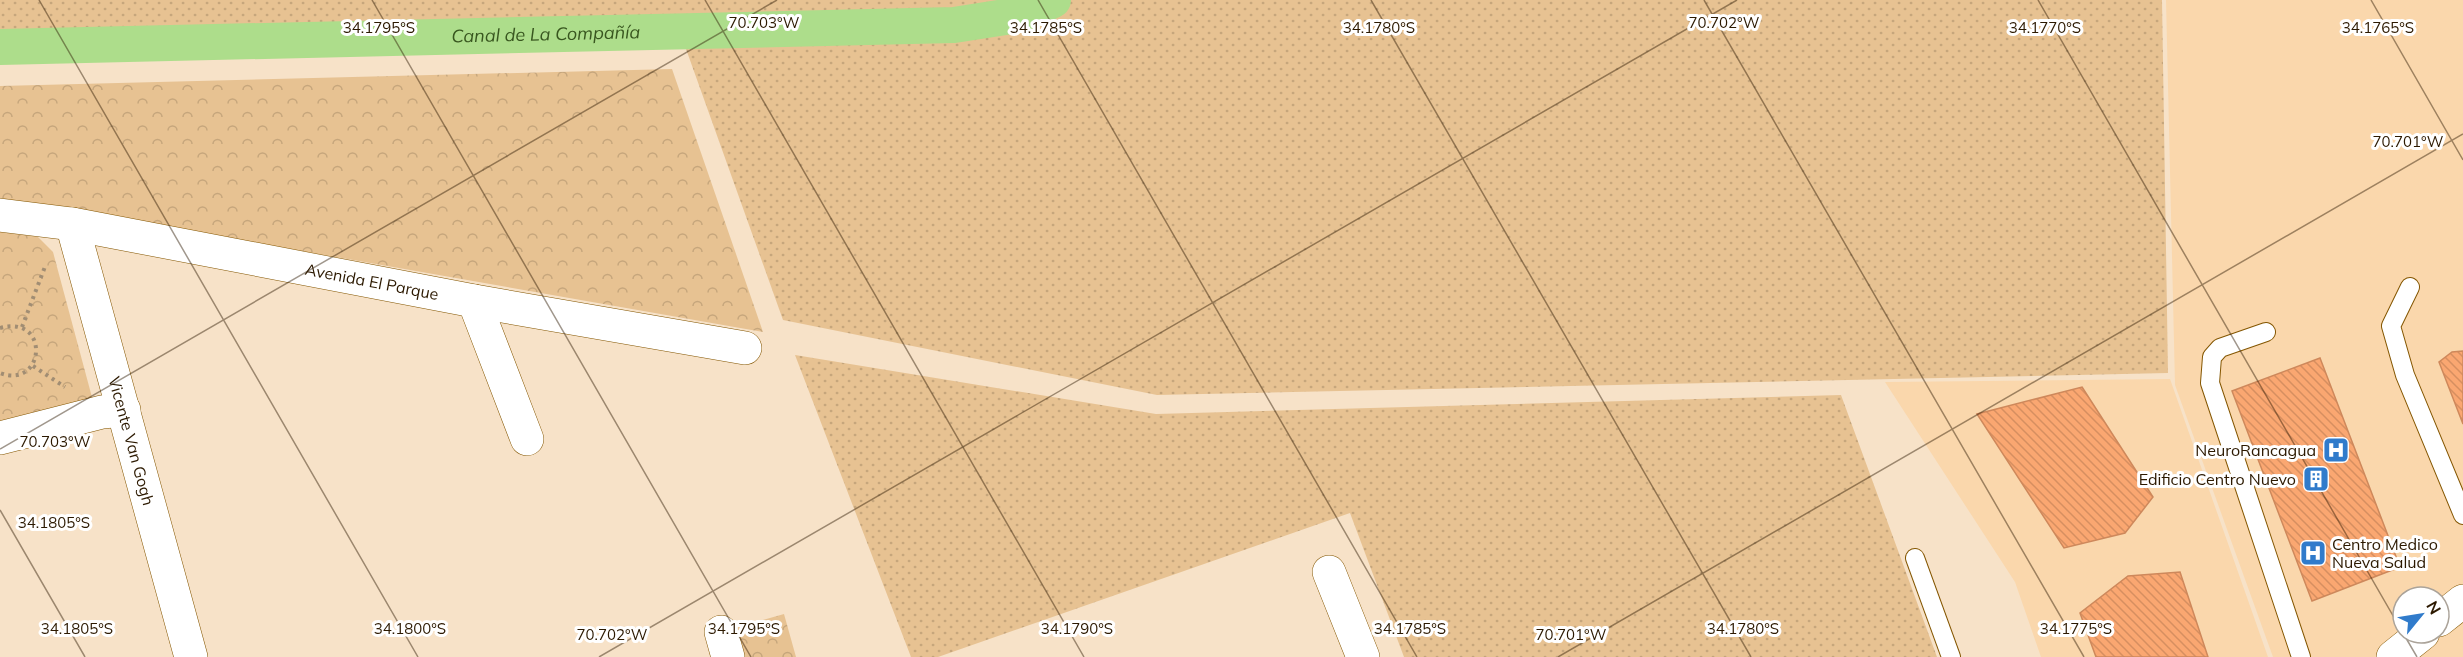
<svg xmlns="http://www.w3.org/2000/svg" width="2463" height="657" font-family="Mulish,sans-serif">
<style>
.built{fill:#fad7ac;fill-rule:evenodd}
.grass{fill:url(#grass-dots)}
.park{fill:url(#park-crowns)}
.lines{fill:none;stroke-linecap:round;stroke-linejoin:round}
.canal{stroke:#addd8b;stroke-width:36}
.building{fill:url(#building-back-hatch);stroke:#ce885b;stroke-width:1.5}
.lane-casing{stroke:#845601;stroke-width:20}
.street-casing{stroke:#845601;stroke-width:34}
.path{stroke:#a18d73;stroke-width:4;stroke-dasharray:3 4.5;stroke-linecap:butt}
.lane{stroke:#fff;stroke-width:18}
.street{stroke:#fff;stroke-width:33}
.ticks{fill:none;stroke:#2c1900;stroke-width:1.5;stroke-opacity:0.45}
.labels{text-anchor:middle;stroke-width:6;stroke-linejoin:round;paint-order:stroke}
.street-label{font-size:16px;fill:#2c1900;stroke:#fff}
.poi-label{font-size:16px;fill:#2c1900;stroke:#fff;text-anchor:end}
.water-label{font-size:18px;font-style:italic;fill:#38561f;stroke:#fff}
.ticks-label{font-size:15px;text-anchor:middle;fill:#2c1900;stroke:#fff;stroke-width:6;stroke-linejoin:round;paint-order:stroke}
</style>
<defs>
<pattern id="grass-dots" width="8" height="8" patternUnits="userSpaceOnUse" patternTransform="scale(1.5)"><rect width="8" height="8" fill="#e7c292"/><path d="M2 2h.1M6 6h.1" fill="none" stroke="#c6a67c" stroke-width="1.8" stroke-linecap="round"/></pattern>
<pattern id="park-crowns" width="20" height="18" patternUnits="userSpaceOnUse" patternTransform="scale(1.5)"><rect width="20" height="18" fill="#e7c292"/><path d="M2 6a3 3 0 1 1 6 0M12 15a3 3 0 1 1 6 0" fill="none" stroke="#c6a67c"/></pattern>
<pattern id="building-back-hatch" width="6" height="6" patternUnits="userSpaceOnUse" patternTransform="scale(1.5)"><rect width="6" height="6" fill="#faa771"/><path d="M-1 5l2 2M0 0l6 6M5-1l2 2" fill="none" stroke="#d68f60"/></pattern>
</defs>
<rect width="100%" height="100%" fill="#f7e2c8"/>
<g class="built">
<path d="M 2166,0 L 2463,0 L 2463,657 L 2273,657 L 2175,385 ZM 2403,597 L 2439,597 L 2439,633 L 2403,633 Z"/>
<polygon points="2170,379 2268,657 2041,657 2015,582 1885,382"/>
</g>
<g class="grass">
<polygon points="0,0 2162,0 2168,373 1157,395 783,320 676,21 0,39"/>
<polygon points="795,355 1156,414 1841,395 1937,657 1404,657 1350,513 938,657 911,657"/>
</g>
<g class="park">
<polygon points="672,69 763,332 0,198 0,86"/>
<polygon points="0,232 38,237 53,252 93,401 0,423"/>
<polygon points="784,614 796,657 728,657 721,632"/>
</g>
<g class="lines">
<path class="canal" id="s1" d="M 0,47 L 954,25 L 1024,14 L 1053,0"/>
</g>
<g class="building">
<polygon points="2463,351 2463,424 2439,362 2452,352"/>
<polygon points="2320,358 2400,567 2312,601 2232,391"/>
<polygon points="2082,387 2153,497 2125,533 2064,548 1977,414"/>
<polygon points="2180,572 2208,657 2096,657 2080,613 2128,576"/>
</g>
<g class="lines">
<defs>
<g id="lane">
<polyline points="2410,287 2391,326 2405,375 2463,515"/>
<polyline points="2266,332 2220,348 2212,357 2210,383 2301,657"/>
<polyline points="1915,558 1951,657"/>
</g>
<g id="street">
<path id="s2" d="M 0,215 L 72,224 L 474,301 L 745,348"/>
<path id="s3" d="M 72,224 L 191,657"/>
<polyline points="474,301 527,439"/>
<polyline points="0,438 102,412 124,410"/>
<polyline points="1329,572 1363,657"/>
<polyline points="2439,620 2463,601"/>
<polyline points="721,632 728,657"/>
<polyline points="2393,657 2423,633"/>
</g>
</defs>
<use href="#lane" class="lane-casing"/>
<use href="#street" class="street-casing"/>
<g class="path">
<polyline points="22,327 46,264"/>
<path d="M 0,328 C 51,314 45,390 0,373"/>
<polyline points="33,366 65,387"/>
</g>
<use href="#lane" class="lane"/>
<use href="#street" class="street"/>
</g>
<path class="ticks" d="M 39,0 L 418,657M 372,0 L 751,657M 705,0 L 1084,657M 1038,0 L 1417,657M 1371,0 L 1751,657M 1704,0 L 2084,657M 2038,0 L 2403,633M 2371,0 L 2463,160M 0,449 L 777,0M 0,510 L 85,657M 2403,633 L 2417,657M 599,657 L 1737,0M 1558,657 L 2463,134"/>
<defs>
<symbol id="hospital-square" viewBox="-11 -11 22 22"><rect x="-9" y="-9" width="18" height="18" rx="4" fill="#307bcb" stroke="#fff"/><path d="M-5-5h3v3.5h4V-5h3V5h-3V1.5h-4V5h-3Z" fill="#fff"/></symbol>
<symbol id="building-square" viewBox="-11 -11 22 22"><rect x="-9" y="-9" width="18" height="18" rx="4" fill="#307bcb" stroke="#fff"/><path d="M-4-6H4V6H1V3H-1V6H-4ZM-2.5-4.3h1.7v1.8h-1.7ZM.8-4.3h1.7v1.8H.8ZM-2.5-1h1.7V.8h-1.7ZM.8-1h1.7V.8H.8Z" fill="#fff"/></symbol>
</defs>
<g fill-rule="evenodd">
<use href="#hospital-square" x="2321" y="435" width="30" height="30"/>
<use href="#building-square" x="2301" y="464" width="30" height="30"/>
<use href="#hospital-square" x="2298" y="538" width="30" height="30"/>
</g>
<g class="labels">
<g class="street-label">
<text dy="6" stroke="none"><textPath href="#s2" startOffset="378">Avenida El Parque</textPath></text>
<text dy="6" stroke="none"><textPath href="#s3" startOffset="225">Vicente Van Gogh</textPath></text>
</g>
<g class="poi-label">
<text x="2316" y="456">NeuroRancagua</text>
<text x="2296" y="485">Edificio Centro Nuevo</text>
<text x="2332" y="550" text-anchor="start">Centro Medico<tspan x="2332" dy="18">Nueva Salud</tspan></text>
</g>
<g class="water-label">
<text dy="6" stroke="none"><textPath href="#s1" startOffset="546">Canal de La Compañía</textPath></text>
</g>
</g>
<g class="ticks-label">
<text x="764" y="28">70.703°W</text>
<text x="1724" y="28">70.702°W</text>
<text x="379" y="33">34.1795°S</text>
<text x="1046" y="33">34.1785°S</text>
<text x="1379" y="33">34.1780°S</text>
<text x="2378" y="33">34.1765°S</text>
<text x="2045" y="33">34.1770°S</text>
<text x="2408" y="147">70.701°W</text>
<text x="55" y="447">70.703°W</text>
<text x="54" y="528">34.1805°S</text>
<text x="77" y="634">34.1805°S</text>
<text x="410" y="634">34.1800°S</text>
<text x="744" y="634">34.1795°S</text>
<text x="1077" y="634">34.1790°S</text>
<text x="1410" y="634">34.1785°S</text>
<text x="1743" y="634">34.1780°S</text>
<text x="2076" y="634">34.1775°S</text>
<text x="612" y="640">70.702°W</text>
<text x="1571" y="640">70.701°W</text>
</g>
<g transform="translate(2421 615) rotate(60)"><circle r="28" fill="#ffffff" stroke="#aba399" stroke-width="1.5"/>
<path d="M0-4.5L10 22L0 15L-10 22Z" fill="#307bcb"/>
<text y="-9" font-size="16" font-weight="bold" text-anchor="middle" fill="#2c1900">N</text>
</g>
</svg>
